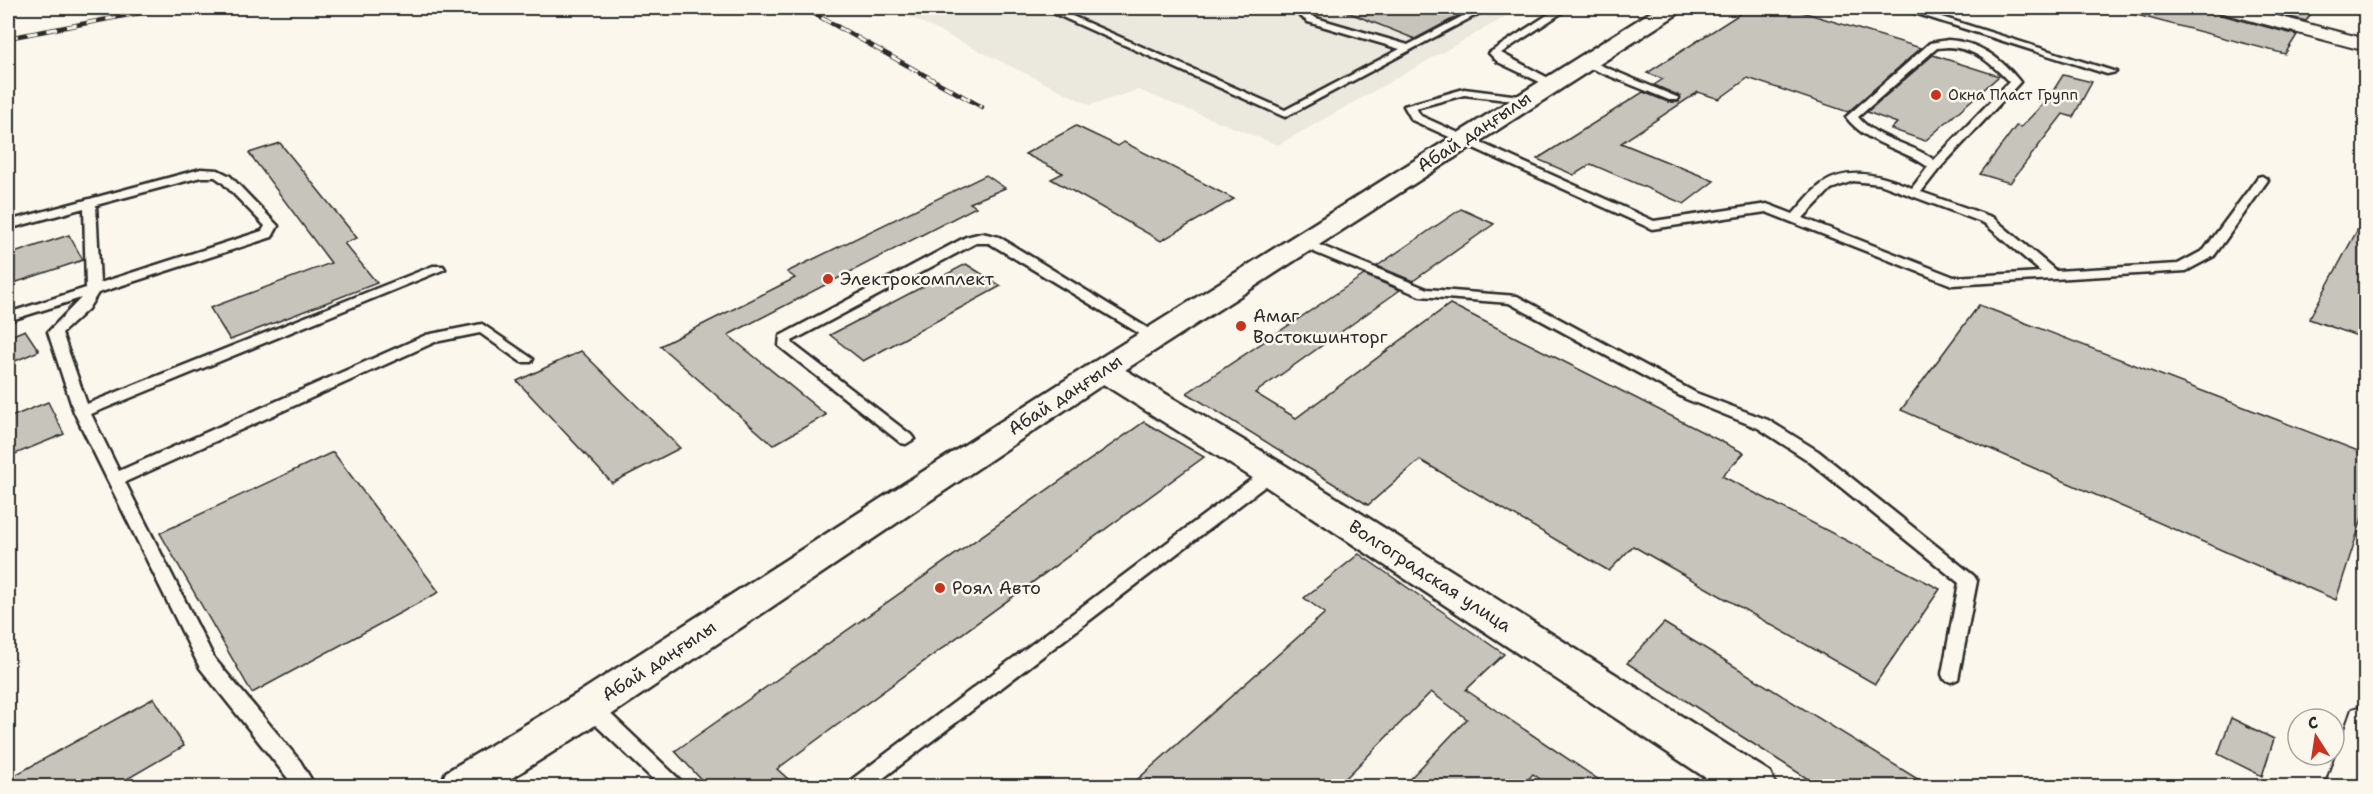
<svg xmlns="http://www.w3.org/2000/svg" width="2373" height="794" font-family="'Shantell Sans',sans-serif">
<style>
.built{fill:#ebe8de}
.building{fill:#c7c4bc;stroke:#2b2b2b;stroke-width:1.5}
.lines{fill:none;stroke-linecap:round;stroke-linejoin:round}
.service-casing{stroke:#2b2b2b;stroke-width:5}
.minor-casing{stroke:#2b2b2b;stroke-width:4}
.tertiary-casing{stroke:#2b2b2b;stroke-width:5}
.primary-casing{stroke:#2b2b2b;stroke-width:5}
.service{fill:#fbf7ec;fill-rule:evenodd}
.minor{fill:#fbf7ec;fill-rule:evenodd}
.tertiary{fill:#fbf7ec;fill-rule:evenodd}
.primary{fill:#fbf7ec;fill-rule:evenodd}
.rail-casing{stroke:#2b2b2b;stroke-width:4.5}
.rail{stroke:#fbf7ec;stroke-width:3;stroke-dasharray:10;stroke-linecap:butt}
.poi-dot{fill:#c8321e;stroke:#fbf7ec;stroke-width:2}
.labels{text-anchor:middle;stroke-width:5;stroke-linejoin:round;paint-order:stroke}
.far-poi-label{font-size:15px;fill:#2b2b2b;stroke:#fbf7ec;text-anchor:start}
.street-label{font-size:18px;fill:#2b2b2b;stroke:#fbf7ec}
.poi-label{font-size:18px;fill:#2b2b2b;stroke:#fbf7ec;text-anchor:start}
</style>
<rect width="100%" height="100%" fill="#fbf7ec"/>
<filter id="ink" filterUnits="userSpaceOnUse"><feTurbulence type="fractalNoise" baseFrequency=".0167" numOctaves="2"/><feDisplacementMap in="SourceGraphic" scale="12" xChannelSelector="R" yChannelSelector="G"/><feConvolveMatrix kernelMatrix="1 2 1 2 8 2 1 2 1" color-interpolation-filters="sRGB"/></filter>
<g filter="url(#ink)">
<polygon class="built" points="892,8 1521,8 1278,145 1138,90 1090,105"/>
<g class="building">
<polygon points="1337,8 1473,8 1415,39"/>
<polygon points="1749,8 1789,8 1921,48 1848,112 1748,78 1719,99 1698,92 1621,143 1714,181 1684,204 1591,164 1574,175 1537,159 1643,92 1668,102 1679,102 1680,96 1654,85 1663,79 1647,73"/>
<polygon points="2134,8 2181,8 2212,15 2213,8 2214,8 2218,14 2297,35 2285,54 2133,14"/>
<polygon points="2254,8 2315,8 2306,21"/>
<polygon points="1933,55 1999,76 1925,141 1891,129 1897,123 1867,112"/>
<polygon points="2063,75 2092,82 2073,117 2063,114 2010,183 1980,174 2016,126 2021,127 2048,99"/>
<polygon points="1076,126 1118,146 1124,142 1234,199 1161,241 1051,179 1063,173 1025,154"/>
<polygon points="280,143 357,238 344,243 377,283 230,340 210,308 331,263 249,153"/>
<polygon points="986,175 1005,188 970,203 976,207 728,335 826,415 773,445 660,346 795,278 787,272"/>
<polygon points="1461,209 1494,224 1413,281 1377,266"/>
<polygon points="2366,214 2366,339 2309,319"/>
<polygon points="69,235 83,260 8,285 8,255"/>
<polygon points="966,264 1001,286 863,361 830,335"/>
<polygon points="1364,275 1400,290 1255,393 1296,418 1450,304 1744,453 1722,476 1940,589 1875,684 1633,546 1609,571 1420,460 1368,505 1187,393"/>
<polygon points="1979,305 2366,454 2366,506 2336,600 1901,410"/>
<polygon points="25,330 39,351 8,364 8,337"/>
<polygon points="581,351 680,448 612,483 517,381"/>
<polygon points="48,402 64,434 8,457 8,418"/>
<polygon points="1144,422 1204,457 777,769 796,786 707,786 675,751"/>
<polygon points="333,452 439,592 252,693 160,533"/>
<polygon points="1359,554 1504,654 1466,690 1608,786 1550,786 1533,774 1522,786 1403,786 1467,719 1431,692 1338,786 1130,786 1325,613 1304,598"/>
<polygon points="1664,623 1929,786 1819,786 1627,663"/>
<polygon points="154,698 184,746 115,786 8,786 8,779"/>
<polygon points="2231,718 2274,739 2262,776 2218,754"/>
</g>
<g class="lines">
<defs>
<g id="service">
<polygon points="1042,8 1054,8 1285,110 1400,49 1308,22 1290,8 1301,8 1316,18 1408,45 1478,8 1489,8 1285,117"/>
<polygon points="1558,8 1569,8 1501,53 1554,81 1554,85 1546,85 1498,62 1489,53"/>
<polygon points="1899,8 1913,8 2116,72 2107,74"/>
<path d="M 1948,40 C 1979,42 2001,58 2020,82 L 1939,169 L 1921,192 L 1992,217 L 2056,271 L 2178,264 L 2204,250 L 2258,177 L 2262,176 L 2268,180 L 2214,256 L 2186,271 L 1952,285 L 1766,212 L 1652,229 L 1412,120 L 1404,106 L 1464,89 L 1528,97 L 1530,99 L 1524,102 L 1464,95 L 1416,108 L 1421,116 L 1654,221 L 1767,204 L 1793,214 C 1802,204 1811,192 1822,184 C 1849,165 1885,176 1912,188 L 1928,167 C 1901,147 1867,145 1846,117 L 1930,43 ZM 1948,47 C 1975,48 1991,63 2009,82 L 1934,160 C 1910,142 1878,141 1858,117 L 1937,48 ZM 1853,181 L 1880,184 L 1984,223 L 2041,272 L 1954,277 L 1803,218 L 1831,189 Z"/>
<polygon points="1580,60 1588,60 1679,98 1677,100 1669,100 1580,64"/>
<path d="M 201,169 L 218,170 L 230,176 L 278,226 L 272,237 L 98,293 L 88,309 L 62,333 L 87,404 L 433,266 L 443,266 L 445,269 L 91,414 L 119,471 L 426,335 L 482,324 L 533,359 L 531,362 L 521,362 L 480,333 L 435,342 L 125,482 L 214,658 L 300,761 L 315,786 L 294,786 L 200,668 L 74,412 L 48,332 L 81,298 L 8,321 L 8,313 L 86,288 L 84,208 L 8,229 L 8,221 ZM 201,177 L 215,177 L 222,182 L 265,226 L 262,231 L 100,283 L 96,205 Z"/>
<polygon points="982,233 999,237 1162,337 1160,340 1150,340 989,243 976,243 792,341 793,344 911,435 914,439 906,444 901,443 779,346 780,336 966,237"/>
<polygon points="1302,238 1427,289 1517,296 1696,393 1768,420 1818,451 1974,576 1977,581 1958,679 1951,682 1944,679 1942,674 1959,583 1806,459 1758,428 1686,399 1509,303 1420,296 1297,245 1296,242"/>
<polygon points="1271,467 1277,469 1279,473 1277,477 873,786 848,786 851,780 1265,469"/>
<polygon points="590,699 597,701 680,780 683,786 660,786 583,713 580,707 583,701"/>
</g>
<g id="minor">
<polygon points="2216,8 2247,8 2366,39 2366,51 2219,12"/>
<polygon points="2366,705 2365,786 2325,786 2352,709"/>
</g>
<polygon id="tertiary" points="1103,360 1114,363 1283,464 1770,772 1776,786 1718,786 1259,482 1092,377 1087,370 1092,363"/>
<polygon id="primary" points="1657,8 1682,8 1679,13 1114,377 605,719 499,786 440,786 446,772 575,695 1092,363"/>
</defs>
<use href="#service" class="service-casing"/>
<use href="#minor" class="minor-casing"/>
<use href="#tertiary" class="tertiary-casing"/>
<use href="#primary" class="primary-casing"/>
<use href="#service" class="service"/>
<use href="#minor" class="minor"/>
<use href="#tertiary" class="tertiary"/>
<use href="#primary" class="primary"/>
<defs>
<g id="rail">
<polyline points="804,8 982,107"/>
<polyline points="8,38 166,8"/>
</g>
</defs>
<use href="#rail" class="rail-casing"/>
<use href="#rail" class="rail"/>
</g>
</g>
<g class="poi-dot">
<circle cx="1936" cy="95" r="6"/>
<circle cx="828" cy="279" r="6"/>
<circle cx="1241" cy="326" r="6"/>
<circle cx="940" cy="588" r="6"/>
</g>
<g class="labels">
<g class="far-poi-label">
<text x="1948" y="100">Окна Пласт Групп</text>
</g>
<g class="street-label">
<text transform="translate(1474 132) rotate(-33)" y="6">Абай даңғылы</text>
<text transform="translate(1065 395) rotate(-33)" y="6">Абай даңғылы</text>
<text transform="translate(1430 576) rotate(33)" y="6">Волгоградская улица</text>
<text transform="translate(659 661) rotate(-33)" y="6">Абай даңғылы</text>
</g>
<g class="poi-label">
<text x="840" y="285">Электрокомплект</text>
<text x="1253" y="322">Амаг<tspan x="1253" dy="21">Востокшинторг</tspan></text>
<text x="952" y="594">Роял Авто</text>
</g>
</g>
<rect width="2373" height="794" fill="none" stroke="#fbf7ec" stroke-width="30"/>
<rect x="15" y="15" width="2343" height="764" fill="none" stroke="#2b2b2b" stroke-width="2" filter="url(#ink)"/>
<g transform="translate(2316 737) rotate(348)"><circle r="28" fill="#fbf7ec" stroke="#a8a59f" stroke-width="1.5"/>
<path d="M0-4.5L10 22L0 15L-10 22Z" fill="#c8321e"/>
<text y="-9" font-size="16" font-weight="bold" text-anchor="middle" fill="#2b2b2b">С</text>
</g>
</svg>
